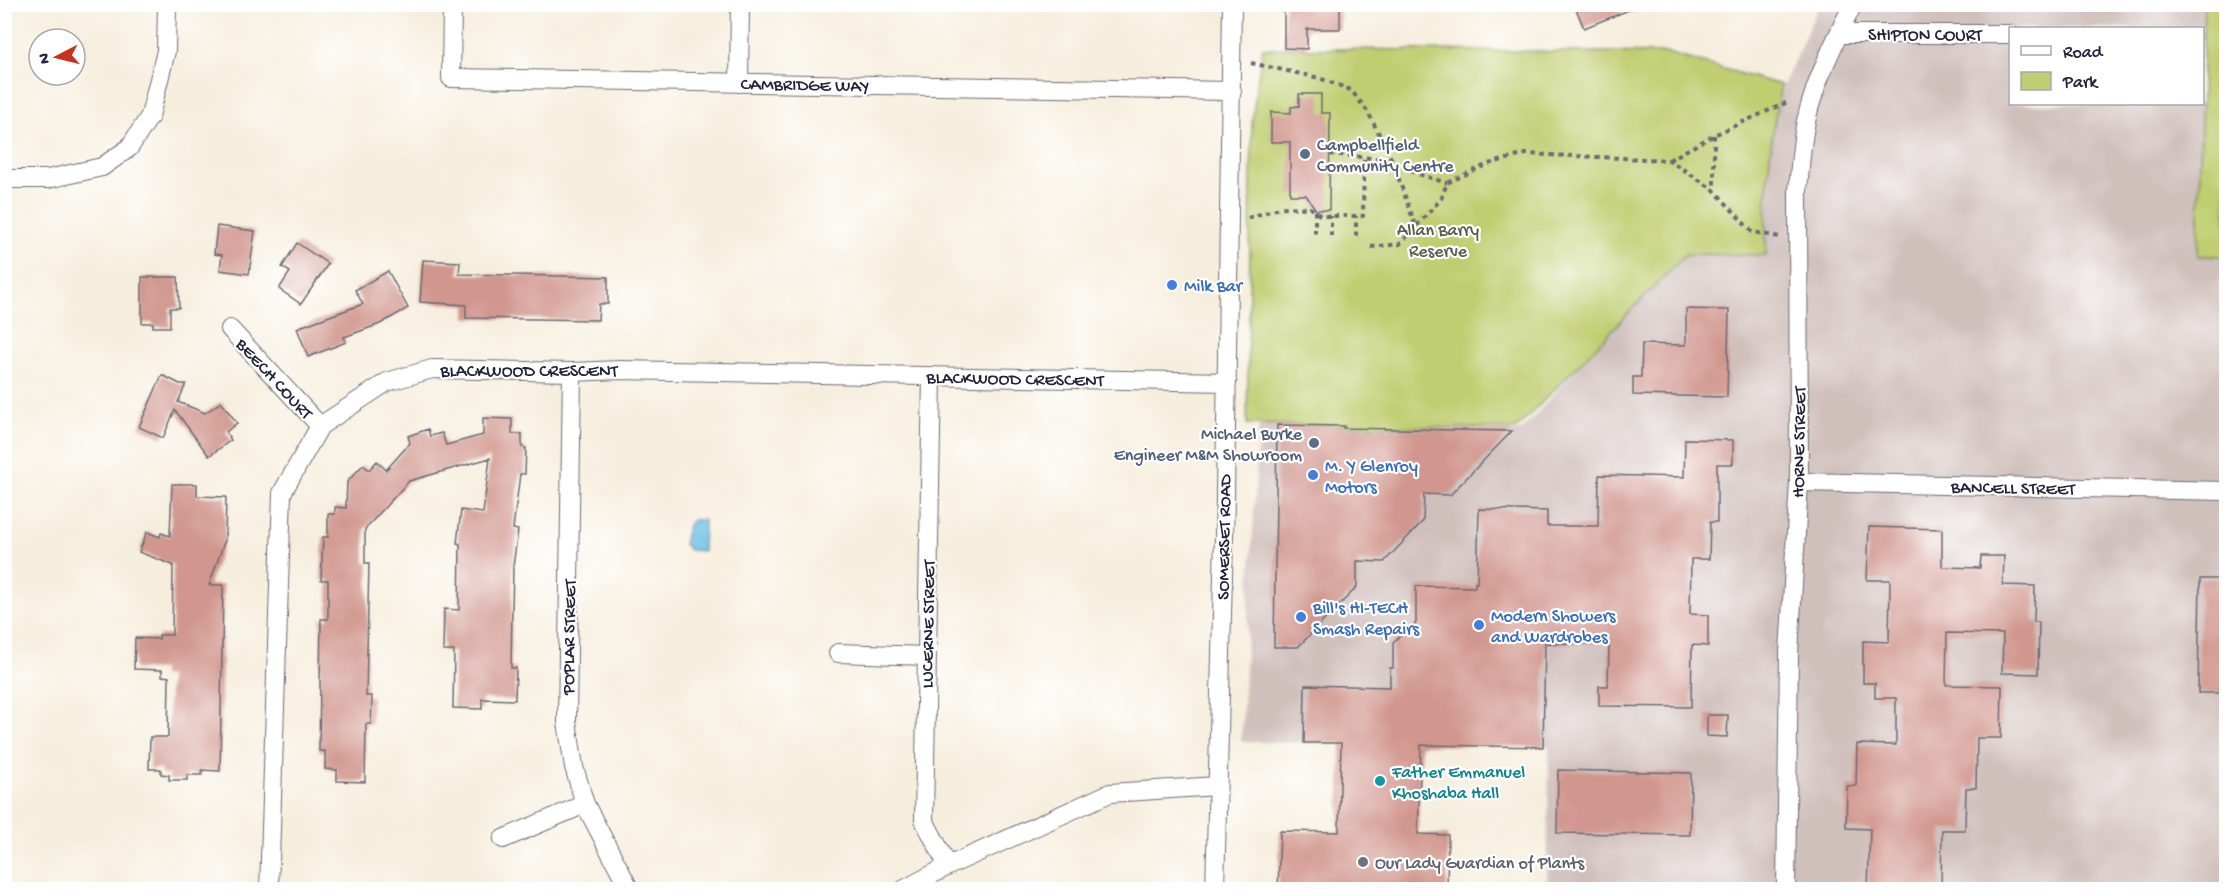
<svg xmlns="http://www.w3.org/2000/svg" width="2231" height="894" font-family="'Gochi Hand',sans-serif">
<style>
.industrial{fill:#d0c0bc}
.green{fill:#bfce70;stroke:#707856;stroke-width:1.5}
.water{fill:#66bee3;stroke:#44708f;stroke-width:1.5}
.building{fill:#d1978e}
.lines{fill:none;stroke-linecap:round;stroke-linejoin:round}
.minor-casing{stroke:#6c6974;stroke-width:20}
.path{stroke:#6c6974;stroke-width:4;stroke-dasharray:4.5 4.5;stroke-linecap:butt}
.minor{stroke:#fff;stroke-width:18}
.service-dot{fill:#5c6f8a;stroke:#fff;stroke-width:2}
.shop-dot{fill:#3f7fe0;stroke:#fff;stroke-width:2}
.culture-dot{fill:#0f9aa8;stroke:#fff;stroke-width:2}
.worship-dot{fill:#6b7280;stroke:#fff;stroke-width:2}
.labels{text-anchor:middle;stroke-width:4.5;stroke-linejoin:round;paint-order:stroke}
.street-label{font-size:18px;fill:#22223b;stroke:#fff}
.service-label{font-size:18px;fill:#4e5e75;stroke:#fff;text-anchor:start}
.park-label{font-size:18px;fill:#595e4e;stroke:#fff}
.shop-label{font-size:18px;fill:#366cbe;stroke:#fff;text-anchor:start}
.culture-label{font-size:18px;fill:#0d838f;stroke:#fff;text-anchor:start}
.worship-label{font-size:18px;fill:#5b616d;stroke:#fff;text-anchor:start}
</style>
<rect width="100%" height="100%" fill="#fff"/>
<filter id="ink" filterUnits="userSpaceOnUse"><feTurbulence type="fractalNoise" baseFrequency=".0167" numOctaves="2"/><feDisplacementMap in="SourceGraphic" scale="12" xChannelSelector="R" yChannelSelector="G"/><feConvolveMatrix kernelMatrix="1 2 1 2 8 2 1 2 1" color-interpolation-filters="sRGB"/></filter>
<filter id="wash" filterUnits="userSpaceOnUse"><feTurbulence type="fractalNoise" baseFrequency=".008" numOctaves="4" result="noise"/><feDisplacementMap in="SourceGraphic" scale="24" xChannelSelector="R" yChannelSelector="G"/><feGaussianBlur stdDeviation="1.35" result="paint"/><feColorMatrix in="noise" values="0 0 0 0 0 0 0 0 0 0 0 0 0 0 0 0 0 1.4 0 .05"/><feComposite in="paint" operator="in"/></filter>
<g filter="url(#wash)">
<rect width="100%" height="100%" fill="#f6eedd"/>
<polygon class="industrial" points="1819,5 2204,5 2203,101 2202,28 2010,28 2010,104 2202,104 2198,255 2226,256 2226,889 1547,889 1549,746 1241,742 1259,424 1521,431 1685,246 1766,254 1768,154 1772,124 1783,86"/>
<g class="green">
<polygon points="2204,5 2226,5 2226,256 2198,256"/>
<path d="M 1262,48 L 1667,53 L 1781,85 C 1769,142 1765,197 1766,255 L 1686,254 L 1516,429 L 1247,424 L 1252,122 Z"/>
</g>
<polygon class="water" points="693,520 704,520 703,551 689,550 684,544 688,525"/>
<g id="blocks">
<g class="building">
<polygon points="1284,4 1340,4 1340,29 1307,29 1307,49 1284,48"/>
<polygon points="1574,4 1639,4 1639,6 1584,28"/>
<polygon points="1299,94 1321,94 1321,113 1330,113 1329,210 1316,210 1306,195 1290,195 1290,142 1271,142 1271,112 1291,113 1291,107 1299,106"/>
<polygon points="217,226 255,231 249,274 220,270 222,255 214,254"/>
<polygon points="297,243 328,264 301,304 279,289 290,272 282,267"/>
<polygon points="423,260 460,262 459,274 608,277 608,304 599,304 598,320 466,318 466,305 420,302"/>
<polygon points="388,271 408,308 380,324 344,337 346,342 308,357 297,328 363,304 355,290"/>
<polygon points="142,277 178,277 179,308 170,308 170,327 153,327 153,323 142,323"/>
<polygon points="1686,309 1729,310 1727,397 1633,395 1633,377 1641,377 1642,344 1686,345"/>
<polygon points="162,375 180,384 186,384 178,402 205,413 221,402 237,423 226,432 231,440 209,456 175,410 163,438 139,427"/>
<polygon points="483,418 512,419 512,434 522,434 522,447 526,448 525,474 520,474 513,529 518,530 513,567 512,611 511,668 516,668 515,700 482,699 482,709 453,708 454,651 443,651 444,609 459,610 460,544 457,543 461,510 483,513 490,458 409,481 365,529 365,563 369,563 366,696 372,696 371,724 366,724 365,782 337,781 337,770 325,769 325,751 319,751 321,619 328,619 328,580 321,580 323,537 328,537 328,514 335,514 335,507 346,508 347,482 363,465 369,470 377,461 386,470 410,443 408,436 428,429 430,436 442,433 446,445 483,435"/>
<polygon points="1277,425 1344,426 1343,428 1512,431 1450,495 1424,494 1423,521 1384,562 1357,561 1357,587 1298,647 1274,647"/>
<polygon points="1685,439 1733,440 1733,464 1717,464 1717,522 1710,522 1709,559 1691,559 1690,614 1708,615 1708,646 1692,645 1691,707 1599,706 1599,686 1608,686 1609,644 1545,643 1543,747 1421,745 1418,834 1448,835 1447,890 1278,890 1280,831 1339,832 1341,743 1304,743 1305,685 1390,687 1390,668 1393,668 1393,642 1416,623 1416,586 1475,587 1475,583 1477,583 1479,509 1547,511 1547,526 1598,526 1599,475 1684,477"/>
<polygon points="172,484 197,484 197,496 226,497 225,540 209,585 223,585 220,771 202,770 202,775 187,775 187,780 169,780 169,775 161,774 161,769 149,769 150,737 168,737 169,677 162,676 162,670 134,669 135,638 159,639 159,635 172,635 173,565 139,552 147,532 160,537 161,533 170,536"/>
<polygon points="1869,527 1942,529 1942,567 1980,568 1981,556 2004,556 2003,585 2035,586 2034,622 2039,622 2038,674 2002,673 2003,634 1947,633 1946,685 2002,686 2001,738 1977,738 1976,788 1966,788 1965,830 1942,830 1941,890 1868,890 1870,829 1846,828 1847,786 1856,786 1857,744 1896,745 1896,698 1875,698 1875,683 1863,683 1863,641 1889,642 1890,580 1867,580"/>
<polygon points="2200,579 2226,579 2226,693 2198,693"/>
<polygon points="1707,715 1728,715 1727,737 1707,736"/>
<polygon points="1558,770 1691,773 1690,835 1557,833"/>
</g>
</g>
</g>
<g filter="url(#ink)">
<use href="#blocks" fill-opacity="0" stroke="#6c6974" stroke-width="1.5"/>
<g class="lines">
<defs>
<g id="minor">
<polyline points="452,4 451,78 1232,91"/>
<polyline points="1839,34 2010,34"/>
<polyline points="739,83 740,4"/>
<polyline points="4,179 48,179 102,167 129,148 150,116 166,51 167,4"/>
<polyline points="230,329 320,426"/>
<polyline points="572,372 567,722 574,767 585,804 630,890"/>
<polyline points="932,376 924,820 948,866"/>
<polyline points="1799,482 2226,491"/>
<polyline points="838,653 926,656"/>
<polyline points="503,839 585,804"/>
<polyline points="269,890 282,493 320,426 387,382 432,369 572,372 620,370 1227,382"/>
<polyline points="903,890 948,866 1110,793 1217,786"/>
<polyline points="1215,890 1225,497 1232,4"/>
<path d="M 1786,890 L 1789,653 L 1799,482 L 1798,191 C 1800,167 1801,144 1806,121 C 1815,81 1835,41 1853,4"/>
</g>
</defs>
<use href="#minor" class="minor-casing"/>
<g class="path">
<polyline points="1251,63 1319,78 1351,90 1368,112 1392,160 1418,174 1447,183"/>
<polyline points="1714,135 1714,190"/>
<polyline points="1330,154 1392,160 1416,227"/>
<polyline points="1669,160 1714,135 1790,101"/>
<polyline points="1315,211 1315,235"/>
<polyline points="1248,218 1282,207 1310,208 1321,216 1363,216 1364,157"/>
<polyline points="1331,236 1331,216"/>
<polyline points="1356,236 1356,216"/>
<polyline points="1371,247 1400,244 1441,199 1447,183 1488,164 1526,154 1669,160 1714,190 1752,232 1780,237"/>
</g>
<use href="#minor" class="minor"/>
</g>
</g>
<g class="service-dot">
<circle cx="1305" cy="154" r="6"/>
<circle cx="1314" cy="443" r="6"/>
</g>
<g class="shop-dot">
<circle cx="1172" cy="285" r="6"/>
<circle cx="1313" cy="475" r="6"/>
<circle cx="1301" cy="617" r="6"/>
<circle cx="1479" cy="625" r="6"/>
</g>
<circle class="culture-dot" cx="1380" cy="781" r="6"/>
<circle class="worship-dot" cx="1363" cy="862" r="6"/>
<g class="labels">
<g class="street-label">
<text x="1925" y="40">SHIPTON COURT</text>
<text transform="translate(805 84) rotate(1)" y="6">CAMBRIDGE WAY</text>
<text x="529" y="376">BLACKWOOD CRESCENT</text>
<text transform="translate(275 378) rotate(47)" y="6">BEECH COURT</text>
<text transform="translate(1015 378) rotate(1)" y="6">BLACKWOOD CRESCENT</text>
<text transform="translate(1798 442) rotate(-89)" y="6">HORNE STREET</text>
<text transform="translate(2013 487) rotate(1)" y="6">BANCELL STREET</text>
<text transform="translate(1223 537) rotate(-89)" y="6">SOMERSET ROAD</text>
<text transform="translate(927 624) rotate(-89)" y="6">LUCERNE STREET</text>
<text transform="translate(568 637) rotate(-89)" y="6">POPLAR STREET</text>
</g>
<g class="service-label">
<text x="1317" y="150">Campbellfield<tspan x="1317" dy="21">Community Centre</tspan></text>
<text x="1302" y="439" text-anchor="end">Michael Burke<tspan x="1302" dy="21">Engineer M&amp;M Showroom</tspan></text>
</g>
<g class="park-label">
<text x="1438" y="235">Allan Barry<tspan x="1438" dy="21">Reserve</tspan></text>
</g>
<g class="shop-label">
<text x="1184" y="291">Milk Bar</text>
<text x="1325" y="471">M. Y Glenroy<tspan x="1325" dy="21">Motors</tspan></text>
<text x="1313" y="613">Bill's HI-TECH<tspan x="1313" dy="21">Smash Repairs</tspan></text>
<text x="1491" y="621">Modern Showers<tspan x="1491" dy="21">and Wardrobes</tspan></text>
</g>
<g class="culture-label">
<text x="1392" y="777">Father Emmanuel<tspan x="1392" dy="21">Khoshaba Hall</tspan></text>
</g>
<g class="worship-label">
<text x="1375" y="868">Our Lady Guardian of Plants</text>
</g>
</g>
<rect width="2231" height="894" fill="none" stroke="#fff" stroke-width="24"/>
<rect x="2009" y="27" width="195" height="78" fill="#ffffff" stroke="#a7a7b1" stroke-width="1.5"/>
<rect x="2021" y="46" width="30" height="9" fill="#ffffff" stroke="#a7a7b1" stroke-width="1.5"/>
<text x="2063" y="57" font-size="18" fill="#22223b">Road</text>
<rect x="2021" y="72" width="30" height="18" fill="#bfce70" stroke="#a7a7b1" stroke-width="1.5"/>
<text x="2063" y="87" font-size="18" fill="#22223b">Park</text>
<g transform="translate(57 57) rotate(263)"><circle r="28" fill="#ffffff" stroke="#a7a7b1" stroke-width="1.5"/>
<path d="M0-4.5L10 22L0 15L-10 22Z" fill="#c8321e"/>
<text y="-9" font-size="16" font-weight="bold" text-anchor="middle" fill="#22223b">N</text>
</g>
</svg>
